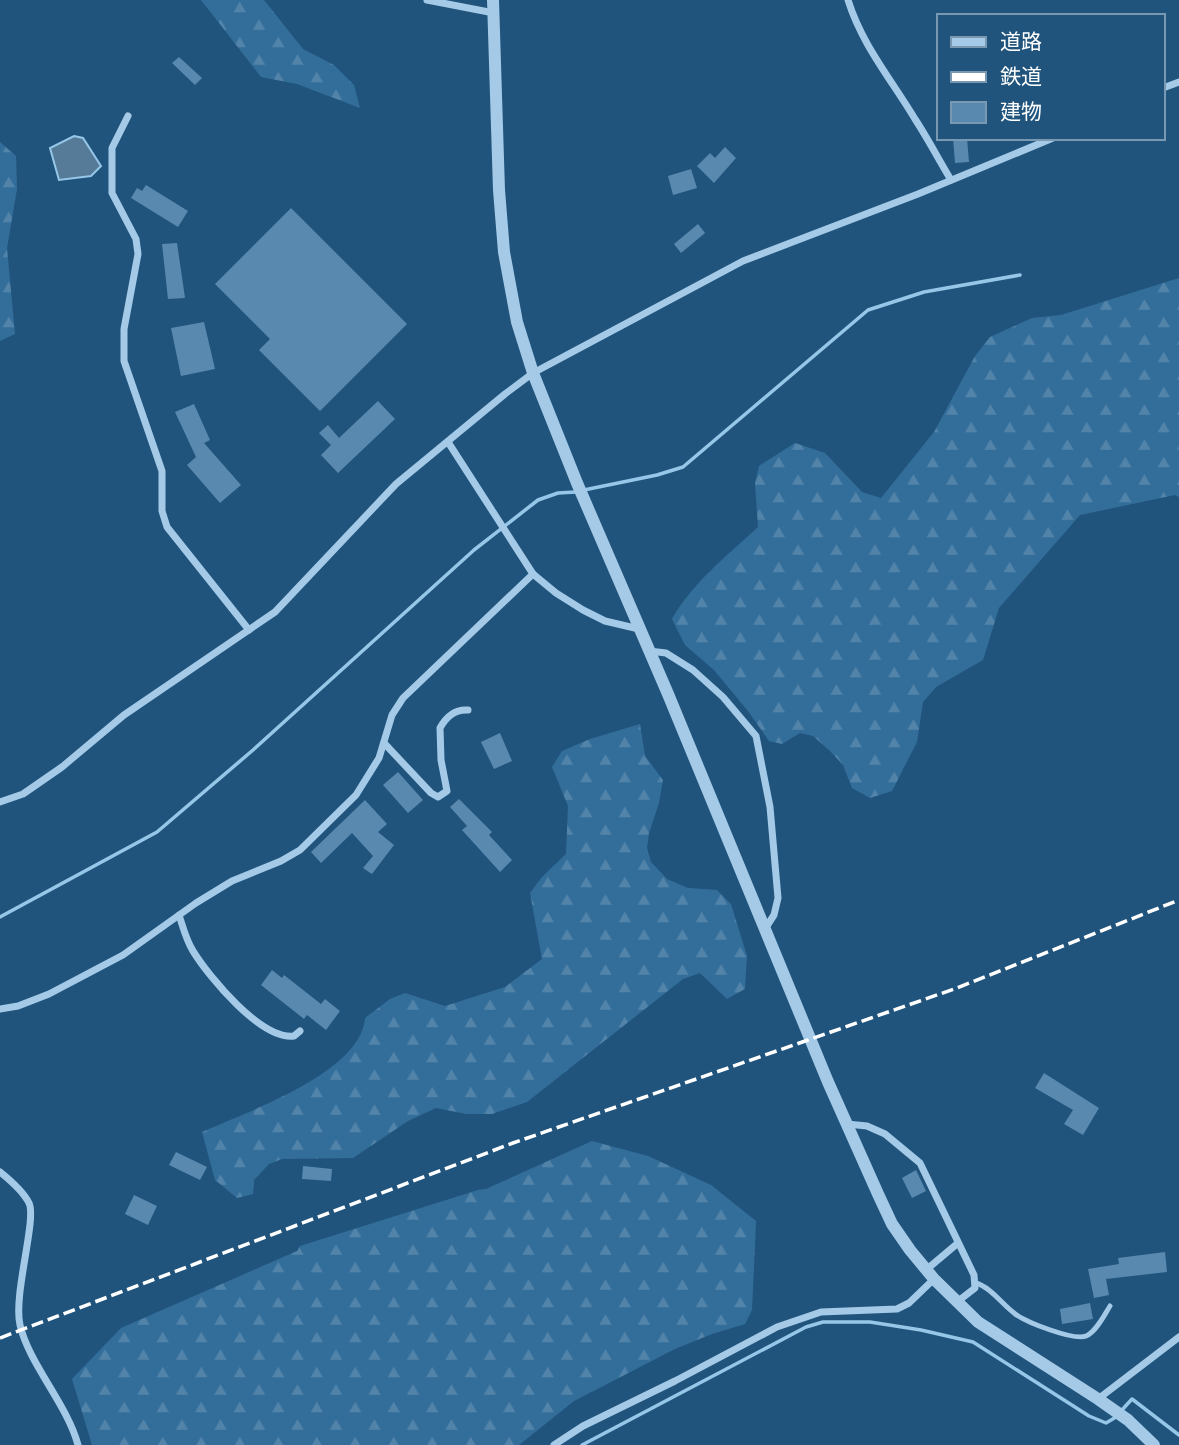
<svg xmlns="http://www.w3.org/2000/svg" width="1179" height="1445" font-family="Manrope,'Noto Sans JP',sans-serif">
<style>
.forest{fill:url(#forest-firs)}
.water{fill:#557b99;stroke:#97c7e8;stroke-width:2}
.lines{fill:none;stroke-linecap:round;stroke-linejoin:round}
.stream{stroke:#97c7e8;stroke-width:3.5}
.building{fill:#5989af}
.service{stroke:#a4cae7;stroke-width:5}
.minor{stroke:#a4cae7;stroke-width:7}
.tertiary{stroke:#a4cae7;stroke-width:12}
.rail{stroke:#fff;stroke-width:3.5;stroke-dasharray:12 5;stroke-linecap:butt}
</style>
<defs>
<pattern id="forest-firs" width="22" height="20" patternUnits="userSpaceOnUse" patternTransform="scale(1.75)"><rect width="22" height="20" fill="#336e9b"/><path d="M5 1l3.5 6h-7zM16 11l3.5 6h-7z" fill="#5284aa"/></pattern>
</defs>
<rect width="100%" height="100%" fill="#20547d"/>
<g class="forest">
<polygon points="201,0 264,0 303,49 334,65 354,85 360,108 297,84 261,77"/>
<polygon points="0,142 16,156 17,189 7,248 15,334 0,341"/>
<path d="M 1179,278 L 1179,497 L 1175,495 L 1080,515 L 999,608 L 983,660 L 936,687 L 923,702 L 917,742 L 892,791 L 870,798 L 852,788 L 843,765 L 830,751 L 813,736 L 800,733 L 782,744 L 769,741 L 748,711 L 714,670 L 685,645 L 672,619 C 693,582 728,555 758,527 L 755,483 L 759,466 L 795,443 L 825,453 L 862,492 L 881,498 L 934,432 L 975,356 L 990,337 L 1032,318 L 1061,315 Z"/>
<path d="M 640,724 L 645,756 L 663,780 L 659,803 L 649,833 L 647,848 L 651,862 L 667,879 L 688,888 L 717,890 L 731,904 L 747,956 L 745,989 L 727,999 L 700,973 L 683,979 L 527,1102 L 492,1114 L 466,1114 L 436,1108 L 408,1121 L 353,1158 L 282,1159 L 269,1164 L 254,1180 L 253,1194 L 237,1198 L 215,1180 L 202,1132 C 246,1112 361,1073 365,1018 L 390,999 L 405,993 L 445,1006 L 505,987 L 542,959 L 530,893 L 542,877 L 566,854 L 568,806 L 552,767 L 562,751 L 590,739 Z"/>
<polygon points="592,1141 648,1156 711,1185 756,1221 752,1310 745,1324 712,1334 675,1349 574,1401 519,1445 92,1445 72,1379 121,1328 297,1251 300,1246 478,1190 486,1189"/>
</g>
<polygon class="water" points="74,136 83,138 101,166 91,176 59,180 50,148"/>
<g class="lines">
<g class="stream">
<polyline points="584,490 657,475 683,467 868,310 924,292 1020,275"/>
<polyline points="0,917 157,832 253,750 474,550 538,500 558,493 576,492"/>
<polyline points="1121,1411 1132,1399 1179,1435"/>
<polyline points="582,1445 806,1327 823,1322 870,1322 921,1330 973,1342 1089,1416 1106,1423 1116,1417"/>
</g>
</g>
<g class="building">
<polygon points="179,57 202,78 195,85 172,63"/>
<polygon points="953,138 967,138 969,162 955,163"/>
<polygon points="725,147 736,158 714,183 697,166 710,153 715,158"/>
<polygon points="691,169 697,188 673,195 668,176"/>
<polygon points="146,185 188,211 178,227 131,198 137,188 142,191"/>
<polygon points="291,208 407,324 320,411 259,350 270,339 215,284"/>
<polygon points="698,224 705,233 681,253 674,244"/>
<polygon points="177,243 185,298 168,299 162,244"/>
<polygon points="204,322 215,369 181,376 171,328"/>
<polygon points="378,401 395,419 338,473 321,455 331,445 319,433 328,425 339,438"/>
<polygon points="194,404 210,440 204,443 241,485 220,503 187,465 196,457 175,412"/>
<polygon points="500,733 512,761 494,769 481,742"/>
<polygon points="398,772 423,800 408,813 383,785"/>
<polygon points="459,799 492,832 489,835 512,860 500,872 462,830 467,826 450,807"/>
<polygon points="365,800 387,824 378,832 394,845 372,874 363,868 373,856 352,833 321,863 311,852"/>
<polygon points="272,970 282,978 284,975 321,1004 325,999 340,1011 326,1030 307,1015 304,1019 261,985"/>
<polygon points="1044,1073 1099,1108 1083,1135 1064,1124 1073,1110 1035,1088"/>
<polygon points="176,1152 207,1167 200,1180 169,1165"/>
<polygon points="303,1166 332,1169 331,1181 302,1179"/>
<polygon points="916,1170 926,1191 912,1198 902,1178"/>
<polygon points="134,1195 157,1206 148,1225 125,1214"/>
<polygon points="1165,1252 1167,1272 1106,1279 1109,1295 1094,1298 1088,1269 1119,1264 1118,1258"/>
<polygon points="1090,1303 1093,1319 1062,1324 1060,1309"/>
</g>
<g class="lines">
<path class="service" d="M 976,1283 C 990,1287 1002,1304 1014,1313 C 1025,1322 1074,1341 1086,1336 C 1096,1332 1105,1314 1110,1306"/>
<g class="minor">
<polyline points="427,0 494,13"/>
<path d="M 848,0 C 862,45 891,79 915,119 C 928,139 939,160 951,180"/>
<polyline points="1163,88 1179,82"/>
<polyline points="128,116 112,148 112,193 136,239 138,254 124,329 124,361 162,471 162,511 167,527 249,630"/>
<polyline points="448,442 533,574 556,593 583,610 605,621 639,629"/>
<polyline points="649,651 666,653 693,670 723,697 756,736 770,807 778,898 774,915 765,929"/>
<path d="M 384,743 L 431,793 L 438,797 L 447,791 L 441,760 L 440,728 C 446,717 455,709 468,710"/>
<polyline points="0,802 23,794 62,767 124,715 275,612 396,484 505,394 533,373 743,261 918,194 1053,138"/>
<path d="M 179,915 C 183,927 186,940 193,951 C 209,977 261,1040 294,1036 L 300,1031"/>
<polyline points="0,1009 18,1006 49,994 123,955 196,903 232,881 281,861 300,850 356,795 379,758 392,715 403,698 533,574"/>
<polyline points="847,1124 867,1126 885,1134 920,1163 974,1275 975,1288 957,1302"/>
<path d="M 0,1172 C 10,1180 23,1191 29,1203 C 37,1219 13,1295 20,1325 C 29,1364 67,1404 78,1445"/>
<polyline points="926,1270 958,1243"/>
<polyline points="1098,1399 1179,1337"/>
<polyline points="554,1445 583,1426 675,1381 777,1327 821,1312 897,1309 909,1303 934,1279"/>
</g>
<polyline class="tertiary" points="493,0 499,190 504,252 517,322 533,373 577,483 668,694 828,1082 878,1194 892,1224 910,1250 934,1279 978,1322 1098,1399 1128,1420 1154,1445"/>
<polyline class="rail" points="0,1338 513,1143 957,988 1179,900"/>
</g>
<rect x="937" y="14" width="228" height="126" fill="#20547d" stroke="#7998b1" stroke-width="2"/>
<rect x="951" y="37" width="35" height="10" fill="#a4cae7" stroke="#7998b1" stroke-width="2"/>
<text x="1000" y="49" font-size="21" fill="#ffffff">道路</text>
<rect x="951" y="72" width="35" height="10" fill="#ffffff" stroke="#7998b1" stroke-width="2"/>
<text x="1000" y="84" font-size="21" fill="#ffffff">鉄道</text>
<rect x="951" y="102" width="35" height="21" fill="#5989af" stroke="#7998b1" stroke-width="2"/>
<text x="1000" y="119" font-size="21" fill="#ffffff">建物</text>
</svg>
